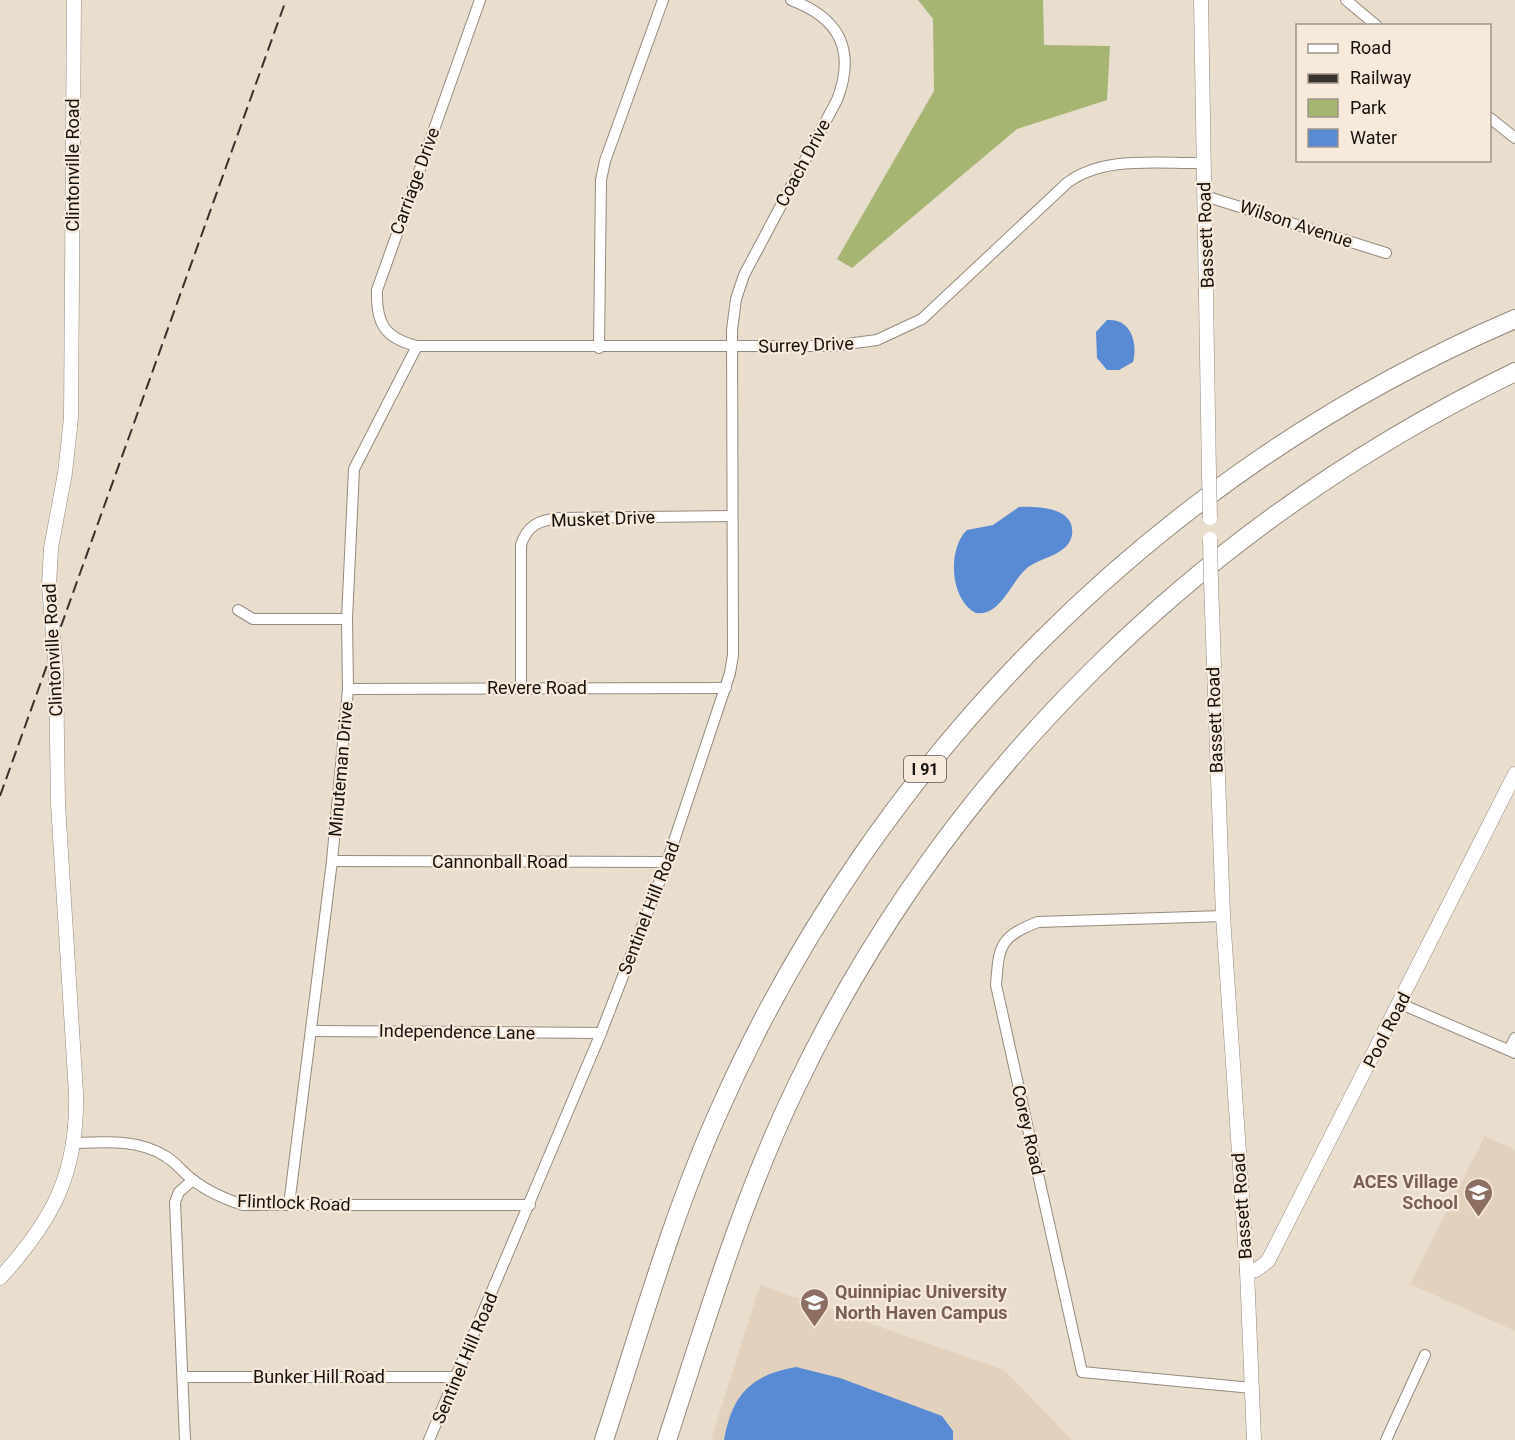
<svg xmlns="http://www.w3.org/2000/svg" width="1515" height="1440" font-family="Roboto,sans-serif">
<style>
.built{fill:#e2d1bc}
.green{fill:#a6b572}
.water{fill:#598bd5}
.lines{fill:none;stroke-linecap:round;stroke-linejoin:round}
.street-casing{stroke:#968a7d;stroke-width:12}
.secondary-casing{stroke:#968a7d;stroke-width:15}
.highway-casing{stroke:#968a7d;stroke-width:20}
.street{stroke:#fff;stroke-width:10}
.secondary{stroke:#fff;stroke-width:14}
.highway{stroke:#fff;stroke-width:18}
.rail{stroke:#37322b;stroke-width:2;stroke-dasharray:12 6;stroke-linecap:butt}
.secondary-bridge-casing{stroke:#968a7d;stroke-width:15;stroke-linecap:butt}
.secondary-bridge{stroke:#fff;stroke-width:14}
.labels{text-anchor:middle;stroke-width:4.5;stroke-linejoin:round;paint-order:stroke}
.shield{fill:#f7eadb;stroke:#5a534b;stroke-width:1.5}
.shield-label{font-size:16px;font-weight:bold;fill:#16120d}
.street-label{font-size:18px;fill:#16120d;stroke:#f7eadb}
.education-label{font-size:18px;font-weight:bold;fill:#785e54;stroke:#f7eadb;text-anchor:end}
</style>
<rect width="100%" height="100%" fill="#e9ddce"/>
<g class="built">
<polygon points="1485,1136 1515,1150 1515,1331 1410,1284"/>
<polygon points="760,1285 1004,1370 1072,1440 711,1440"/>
</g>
<polygon class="green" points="918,0 1043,0 1044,45 1110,46 1107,100 1017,129 852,268 837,259 934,91 933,19"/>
<g class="water">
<path d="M 1107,320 C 1131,318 1138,343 1133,362 L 1119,370 L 1107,370 L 1097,358 L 1096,332 Z"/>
<path d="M 1019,507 C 1037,506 1076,507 1072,535 C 1068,556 1039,557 1026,569 C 1011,582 1000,617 976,613 C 950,600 947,549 967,530 L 993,525 Z"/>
<path d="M 796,1367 L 840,1378 L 942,1416 L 953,1431 L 953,1440 L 724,1440 C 732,1394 751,1375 796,1367 Z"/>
</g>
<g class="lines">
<defs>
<g id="street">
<path d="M 480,0 L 377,290 C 376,323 384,338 417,346 L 831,346 L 877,340 L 922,319 L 1067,183 C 1104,155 1159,164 1204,163"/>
<polyline points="1346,0 1377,26"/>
<polyline points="1490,118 1515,138"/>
<polyline points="1205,196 1386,253"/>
<polyline points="599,348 601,180 605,161 663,0"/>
<polyline points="238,610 253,619 347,619"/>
<path d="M 521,688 L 521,545 C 527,525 540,520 559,518 L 732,516"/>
<polyline points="348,689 726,688"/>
<polyline points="332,861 667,862"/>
<path d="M 1223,916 L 1038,922 C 999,937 999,946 996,985 L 1082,1372 L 1252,1388"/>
<polyline points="1401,1004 1515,1053"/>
<polyline points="313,1031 601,1033"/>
<polyline points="1509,1050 1515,1038"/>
<path d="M 75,1143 C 105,1142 138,1139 165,1156 C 176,1162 183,1173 193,1180 C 208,1192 225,1199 243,1205 L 530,1205"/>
<polyline points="289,1205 332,861 348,689 347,619 354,469 417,346"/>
<polyline points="183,1377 456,1377"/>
<polyline points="185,1440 175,1202 179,1192 193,1180"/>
<path d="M 429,1440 L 601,1033 L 667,862 L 730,673 L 733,655 L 732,330 L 736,299 L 744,275 L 837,100 C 856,51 840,18 791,0"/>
<polyline points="1386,1440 1425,1355"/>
</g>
<g id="secondary">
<polyline points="1201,0 1209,474"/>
<polyline points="1211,582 1223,916 1247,1271 1254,1440"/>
<polyline points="1247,1271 1256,1270 1268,1261 1515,774"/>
<path d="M 0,1278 C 53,1220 78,1173 76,1093 L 58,804 L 56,670 L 49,586 L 51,548 L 65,473 L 71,418 L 74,0"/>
</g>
<g id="highway">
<path d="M 604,1440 C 640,1330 671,1218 718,1113 C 874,759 1159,471 1515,319"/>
<path d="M 667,1440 C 706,1321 741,1201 796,1087 C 946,773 1202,524 1515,372"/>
</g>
</defs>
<use href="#street" class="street-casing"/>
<use href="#secondary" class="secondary-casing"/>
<use href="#highway" class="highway-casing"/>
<use href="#street" class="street"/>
<use href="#secondary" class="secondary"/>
<use href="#highway" class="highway"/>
<polyline class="rail" points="0,796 286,0"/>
<defs>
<g id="secondary-bridge">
<polyline points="1209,474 1210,518"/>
<polyline points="1210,539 1211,582"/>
</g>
</defs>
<use href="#secondary-bridge" class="secondary-bridge-casing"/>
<use href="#secondary-bridge" class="secondary-bridge"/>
</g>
<defs>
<symbol id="school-pin" viewBox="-11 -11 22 30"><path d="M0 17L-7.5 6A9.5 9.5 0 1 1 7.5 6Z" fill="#8d6e63" stroke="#f7eadb"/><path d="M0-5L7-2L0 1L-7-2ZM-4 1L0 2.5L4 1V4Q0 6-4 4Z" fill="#fff"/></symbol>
<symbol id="university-pin" viewBox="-11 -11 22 30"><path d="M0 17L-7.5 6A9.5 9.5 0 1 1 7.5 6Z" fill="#8d6e63" stroke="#f7eadb"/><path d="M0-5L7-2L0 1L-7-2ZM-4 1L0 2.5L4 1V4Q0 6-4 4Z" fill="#fff"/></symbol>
</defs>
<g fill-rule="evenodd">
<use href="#school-pin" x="1462" y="1176" width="33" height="45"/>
<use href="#university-pin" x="798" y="1286" width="33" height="45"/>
</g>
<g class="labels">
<rect class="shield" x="904" y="756" width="42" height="26" rx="4.5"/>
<g class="shield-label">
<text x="925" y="775">I 91</text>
</g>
<g class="street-label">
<text transform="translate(803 163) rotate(-62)" y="6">Coach Drive</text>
<text transform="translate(73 165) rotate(-90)" y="6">Clintonville Road</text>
<text transform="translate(415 181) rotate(-70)" y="6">Carriage Drive</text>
<text transform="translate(1296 224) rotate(18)" y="6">Wilson Avenue</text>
<text transform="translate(1206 235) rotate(-92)" y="6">Bassett Road</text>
<text transform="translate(806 345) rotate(-2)" y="6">Surrey Drive</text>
<text transform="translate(603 519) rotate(-2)" y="6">Musket Drive</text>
<text transform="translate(53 650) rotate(-93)" y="6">Clintonville Road</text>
<text x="537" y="694">Revere Road</text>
<text transform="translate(1215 720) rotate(-92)" y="6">Bassett Road</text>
<text transform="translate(341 769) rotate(-85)" y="6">Minuteman Drive</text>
<text x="500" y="868">Cannonball Road</text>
<text transform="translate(649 908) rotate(-69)" y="6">Sentinel Hill Road</text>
<text transform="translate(1387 1030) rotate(-63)" y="6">Pool Road</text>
<text transform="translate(457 1032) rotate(1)" y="6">Independence Lane</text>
<text transform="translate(1028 1130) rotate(77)" y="6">Corey Road</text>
<text transform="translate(294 1203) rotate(2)" y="6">Flintlock Road</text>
<text transform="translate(1242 1206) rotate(-94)" y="6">Bassett Road</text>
<text transform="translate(465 1358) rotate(-67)" y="6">Sentinel Hill Road</text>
<text x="319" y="1383">Bunker Hill Road</text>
</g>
<g class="education-label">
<text x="1458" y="1188">ACES Village<tspan x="1458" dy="21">School</tspan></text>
<text x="835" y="1298" text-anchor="start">Quinnipiac University<tspan x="835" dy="21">North Haven Campus</tspan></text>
</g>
</g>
<rect x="1296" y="24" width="195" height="138" fill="#f7eadb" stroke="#9d9489" stroke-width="1.5"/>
<rect x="1308" y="44" width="30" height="9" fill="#ffffff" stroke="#9d9489" stroke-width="1.5"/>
<text x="1350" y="54" font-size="18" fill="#16120d">Road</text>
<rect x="1308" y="74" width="30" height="9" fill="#37322b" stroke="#9d9489" stroke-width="1.5"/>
<text x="1350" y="84" font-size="18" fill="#16120d">Railway</text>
<rect x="1308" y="99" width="30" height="18" fill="#a6b572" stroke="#9d9489" stroke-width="1.5"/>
<text x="1350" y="114" font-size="18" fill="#16120d">Park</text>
<rect x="1308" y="129" width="30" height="18" fill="#598bd5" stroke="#9d9489" stroke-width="1.5"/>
<text x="1350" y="144" font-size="18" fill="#16120d">Water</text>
</svg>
